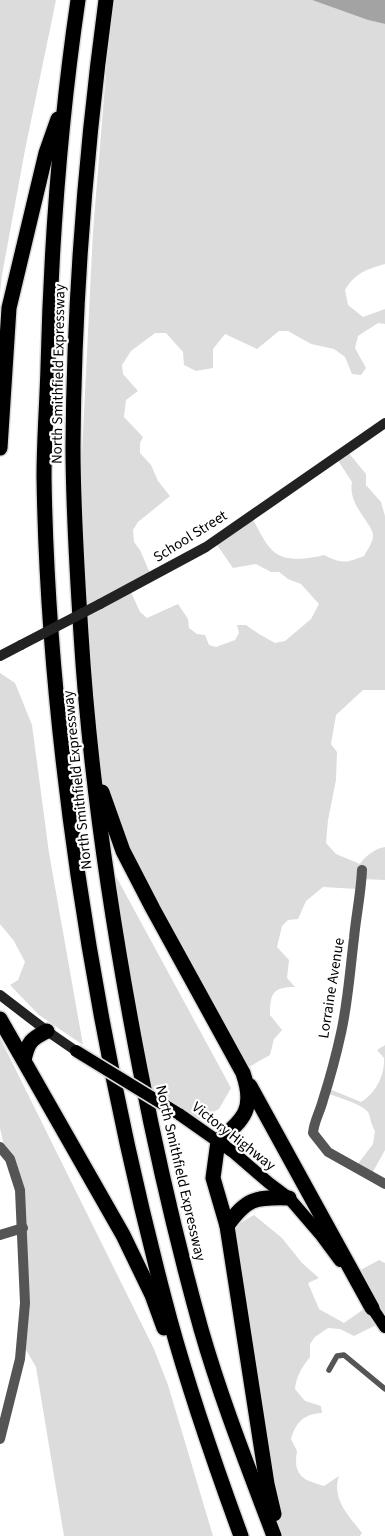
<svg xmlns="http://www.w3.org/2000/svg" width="385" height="1536" font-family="'Source Sans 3',sans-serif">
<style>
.green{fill:#dcdcdc}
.water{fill:#a3a3a3}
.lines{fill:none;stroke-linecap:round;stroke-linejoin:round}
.primary-casing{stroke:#dbdbdb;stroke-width:15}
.highway-casing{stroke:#dbdbdb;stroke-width:18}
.lane{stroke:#555;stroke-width:5.5}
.street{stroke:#555;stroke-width:10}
.secondary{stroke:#222;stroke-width:10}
.primary{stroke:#000;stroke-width:12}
.highway{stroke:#000;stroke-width:15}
.primary-bridge-casing{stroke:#dbdbdb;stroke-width:15;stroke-linecap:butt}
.secondary-bridge{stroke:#222;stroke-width:10}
.primary-bridge{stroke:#000;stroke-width:12}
.labels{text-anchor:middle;stroke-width:4.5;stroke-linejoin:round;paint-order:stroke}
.street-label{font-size:15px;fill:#000;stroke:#fff}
</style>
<rect width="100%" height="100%" fill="#fff"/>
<g class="green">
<polygon points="0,0 56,0 25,150 2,275 0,294"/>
<path d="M 112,0 L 312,0 L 368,20 L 385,24 L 385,264 C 366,270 356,272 345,290 L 348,305 L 363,317 L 385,309 L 385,324 L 378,323 L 358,336 L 355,348 L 366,368 L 361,375 L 352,374 L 345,357 L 334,349 L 311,344 L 288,331 L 279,331 L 257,349 L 225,334 L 213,349 L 213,368 L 196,371 L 184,365 L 183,352 L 166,333 L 155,333 L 131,351 L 122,365 L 123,374 L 138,391 L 126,400 L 124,417 L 143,437 L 140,443 L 140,453 L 151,465 L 158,481 L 170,496 L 138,522 L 133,530 L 134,542 L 140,550 L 152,578 L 131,592 L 140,612 L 147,618 L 178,604 L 188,619 L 189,628 L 197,634 L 205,635 L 209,645 L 216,647 L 235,640 L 239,633 L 237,625 L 246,625 L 259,634 L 275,643 L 285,641 L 311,619 L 319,604 L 301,584 L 288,579 L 279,572 L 271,572 L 256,564 L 233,568 L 215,542 L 252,518 C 258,528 263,540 271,549 C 283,563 308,559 324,555 C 342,564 346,563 364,556 C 367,550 372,544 373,537 C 375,525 347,506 352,482 L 337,459 L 348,452 L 366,474 L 366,485 L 381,502 L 385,516 L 385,690 L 363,690 L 336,715 L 331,744 L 337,752 L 336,780 L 328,820 L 326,843 L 336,854 L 360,864 C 364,857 376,848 385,847 L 385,880 L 362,879 L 357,889 L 323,887 L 306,901 L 298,919 L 288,920 L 282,926 L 277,947 L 289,960 L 287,978 L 295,987 C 272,987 270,994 270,1015 L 282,1030 L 274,1039 L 270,1055 L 247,1068 L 138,875 L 104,791 L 100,775 L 80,615 L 80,494 L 93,231 Z"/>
<polygon points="0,673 15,683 32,725 49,853 83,1045 39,1015 10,985 18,980 25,962 14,941 0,924"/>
<polygon points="112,869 231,1088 219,1109 195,1121 147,1090"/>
<polygon points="0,1038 154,1349 168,1385 213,1536 64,1536 36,1367 22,1343 19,1189 6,1155 0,1128"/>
<path d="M 385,1045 L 385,1150 L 370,1177 L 354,1169 L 373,1144 L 375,1131 C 370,1123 371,1117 368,1112 C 362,1104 336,1097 327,1093 L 327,1088 L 361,1102 C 376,1093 385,1075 384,1058 L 377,1050 Z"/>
<path d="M 254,1215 L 282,1238 L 302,1263 L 319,1278 L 308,1283 L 319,1309 L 344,1323 L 368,1306 L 355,1273 L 379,1260 L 385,1263 L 385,1330 L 378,1324 L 354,1336 L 340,1329 L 328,1328 L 315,1337 L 310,1344 L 310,1357 C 302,1367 296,1377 295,1389 L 305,1401 L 321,1406 L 322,1413 C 304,1414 296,1422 291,1439 L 297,1451 C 293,1475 302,1480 324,1486 L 339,1476 C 331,1499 349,1516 362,1533 L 360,1536 L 278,1536 L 235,1262 L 235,1226 Z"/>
</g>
<polygon class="water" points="312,0 385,0 385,24 368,20"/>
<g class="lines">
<defs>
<g id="primary">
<polyline points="179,1114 233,1152 269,1183 289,1198 320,1234 340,1261"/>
<polyline points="367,1300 385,1327"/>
</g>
<g id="highway">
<path d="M 78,0 C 60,122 51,244 48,367 C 47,404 44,440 44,477 C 46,610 59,744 78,875 C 100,1025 131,1174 170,1320 C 190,1393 215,1465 241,1536"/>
<path d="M 106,0 C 86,148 74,297 73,446 C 73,509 77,571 81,634 C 90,781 112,925 140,1069 C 157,1156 177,1243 201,1329 C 221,1399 248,1467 274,1536"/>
<polyline points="0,448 9,308 46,153 58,119"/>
<path d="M 102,792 L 123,851 L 153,909 L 243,1073 C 255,1108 245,1119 218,1141 L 213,1178 L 227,1226 L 267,1484 L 274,1514"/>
<polyline points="0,1019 123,1235 152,1295 164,1328"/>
<path d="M 24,1060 C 28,1042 31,1039 47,1031"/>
<polyline points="250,1086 372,1308"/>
<path d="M 227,1226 C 247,1198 255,1197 289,1198"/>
</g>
</defs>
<use href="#primary" class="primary-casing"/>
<use href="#highway" class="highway-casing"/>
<polyline class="lane" points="329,1370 337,1356 344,1355 385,1389"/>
<g class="street">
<path d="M 362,870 C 361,893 356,916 354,938 C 350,970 348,1002 341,1033 C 336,1056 330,1078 323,1100 C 320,1112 314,1121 313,1133 L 328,1152 L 385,1184"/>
<polyline points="0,1147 10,1159 20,1190 25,1303 20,1359 0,1439"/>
<polyline points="0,1235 23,1228"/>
</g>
<g class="secondary">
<polyline points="100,604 206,547 385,423"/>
<polyline points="0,656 21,645"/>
<polyline points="0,995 47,1031 76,1051"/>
</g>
<use href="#primary" class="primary"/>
<use href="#highway" class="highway"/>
<defs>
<polyline id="primary-bridge" points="76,1051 179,1114"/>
</defs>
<use href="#primary-bridge" class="primary-bridge-casing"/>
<polyline class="secondary-bridge" points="21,645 100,604"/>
<use href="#primary-bridge" class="primary-bridge"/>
</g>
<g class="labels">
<g class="street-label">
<text transform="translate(58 374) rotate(-89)" y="5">North Smithfield Expressway</text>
<text transform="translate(190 536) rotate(-32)" y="5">School Street</text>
<text transform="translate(77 780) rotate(-96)" y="5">North Smithfield Expressway</text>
<text transform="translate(331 988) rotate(-81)" y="5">Lorraine Avenue</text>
<text transform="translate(234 1136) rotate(38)" y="5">Victory Highway</text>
<text transform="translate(181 1173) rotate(77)" y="5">North Smithfield Expressway</text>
</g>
</g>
</svg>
